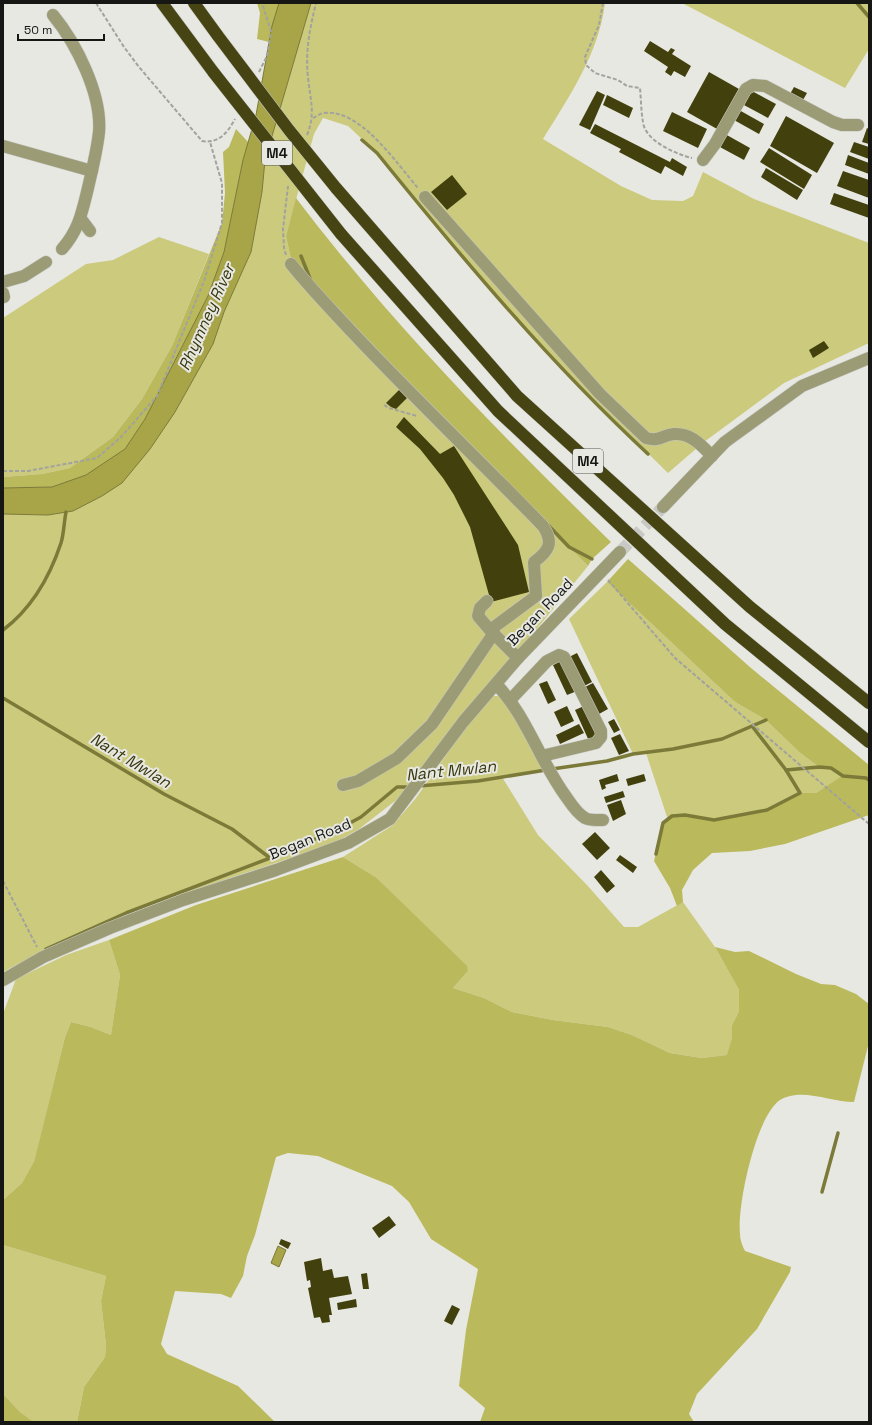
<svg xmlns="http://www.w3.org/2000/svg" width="872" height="1425" font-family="'Space Grotesk',sans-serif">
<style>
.green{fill:#cbca7d}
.forest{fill:#bab95c}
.water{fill:#a7a548;stroke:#7c7a38}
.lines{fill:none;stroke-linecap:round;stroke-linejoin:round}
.stream{stroke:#7c7a38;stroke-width:3.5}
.building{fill:#42410e}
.minor-tunnel{stroke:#c8c8c4;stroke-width:12;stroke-dasharray:12 6;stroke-linecap:butt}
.minor-casing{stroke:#c6c6c2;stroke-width:13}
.highway-casing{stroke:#c6c6c2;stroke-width:13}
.path{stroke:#a2a29e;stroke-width:2;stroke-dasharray:4 2;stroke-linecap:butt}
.minor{stroke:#9b9b76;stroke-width:12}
.highway{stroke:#454412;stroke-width:12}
.highway-bridge-casing{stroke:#c6c6c2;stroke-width:13;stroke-linecap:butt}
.highway-bridge{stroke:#454412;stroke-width:12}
.labels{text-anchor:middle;stroke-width:4;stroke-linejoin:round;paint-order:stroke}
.shield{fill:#e8e8e3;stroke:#555552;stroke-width:1}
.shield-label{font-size:14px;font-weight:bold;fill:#161614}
.street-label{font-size:15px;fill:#161614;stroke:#e8e8e3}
.water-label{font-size:16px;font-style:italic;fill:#38370e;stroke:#e8e8e3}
</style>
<rect width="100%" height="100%" fill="#e8e8e3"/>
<g class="green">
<path d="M 311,3 L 605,3 C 599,53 569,97 543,139 L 621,186 L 652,200 L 683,201 L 693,196 L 703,172 L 754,199 L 869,243 L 869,343 L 784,383 L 704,442 L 668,473 L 545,352 L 458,253 L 377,153 L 348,126 L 323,118 L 314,134 L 286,236 L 291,259 L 588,566 L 399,798 L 359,829 L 335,843 L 126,913 L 46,949 L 3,972 L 3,514 L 48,515 L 73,511 L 102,496 L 175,412 L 213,344 L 224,312 L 251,252 L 262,192 L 265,160 Z"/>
<polygon points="682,3 869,3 869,49 845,88"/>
<polygon points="159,237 209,254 172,346 142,399 113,437 70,468 42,474 3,477 3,318 86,264 113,260"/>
<polygon points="607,582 735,702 766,720 799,752 819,767 831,768 843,776 816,793 800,793 767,810 714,820 685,815 672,816 668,820 646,753 633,754 569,619"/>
<polygon points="492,696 504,696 546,770 502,777 538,835 587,885 624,927 638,927 683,902 715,947 739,990 739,1011 732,1025 732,1038 728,1055 702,1058 670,1053 632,1035 608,1027 553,1020 512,1012 484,998 453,988 468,971 466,966 377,878 343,857 393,825 416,798 463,731"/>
<polygon points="109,940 120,975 111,1035 91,1027 71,1022 65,1037 34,1163 22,1183 3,1200 3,1014 16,979 66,955"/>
<polygon points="3,1245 106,1276 101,1301 106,1345 105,1357 84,1387 77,1422 34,1422 20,1412 3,1394"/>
</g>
<g class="forest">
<polygon points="257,3 279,3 269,42 257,39 260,13"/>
<polygon points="236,129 249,143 243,160 224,252 208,296 145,419 125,449 86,475 52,487 3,488 3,477 42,474 70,468 113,437 142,399 172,346 222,223 225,193 223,152 229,147"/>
<path d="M 296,198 C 390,322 500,434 611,542 L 592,559 L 588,566 L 363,338 L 291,259 L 286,236 Z"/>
<polygon points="628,559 751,668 869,765 869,815 785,844 750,851 712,853 693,870 682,890 683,902 677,906 670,888 654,861 663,823 672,816 685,815 714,820 767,810 800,793 816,793 842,776 831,768 819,767 799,752 766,720 735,702 607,582"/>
<path d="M 343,857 L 377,878 L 467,966 L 468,971 L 453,988 L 484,998 L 512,1012 L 553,1020 L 608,1027 L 632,1035 L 670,1053 L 702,1058 L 727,1055 L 732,1038 L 732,1025 L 739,1011 L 739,990 L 715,947 L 735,952 L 749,951 L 796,974 L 821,984 L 835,985 L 856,994 L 869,1004 L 869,1042 L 854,1102 C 831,1102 801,1087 780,1100 C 756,1116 737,1205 740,1234 C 740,1240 742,1245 745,1251 L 791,1267 L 790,1272 L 757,1329 L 697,1394 L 689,1414 L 694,1422 L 480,1422 L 485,1408 L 459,1386 L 466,1330 L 478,1269 L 431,1239 L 409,1202 L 392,1186 L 318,1156 L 288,1153 L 276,1157 L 255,1235 L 247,1256 L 243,1276 L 231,1298 L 221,1294 L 175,1291 L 161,1344 L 167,1354 L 238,1386 L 275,1422 L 77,1422 L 84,1387 L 105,1357 L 106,1345 L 101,1301 L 106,1276 L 3,1245 L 3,1200 L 22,1183 L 34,1162 L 65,1037 L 71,1022 L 91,1027 L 111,1035 L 120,975 L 109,940 L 196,905 Z"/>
<polygon points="3,1394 20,1412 34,1422 3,1422"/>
</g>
<g class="water">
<polygon points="279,3 311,3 265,160 262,192 251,252 224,312 213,344 175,412 150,449 122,483 102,496 73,511 48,515 3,514 3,488 52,487 86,475 125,449 145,419 208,296 224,252 243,160 256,115 272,26"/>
<polygon points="278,1246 286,1250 279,1267 271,1263"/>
</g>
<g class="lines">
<g class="stream">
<polyline points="857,3 869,17"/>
<path d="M 362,140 L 377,153 C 462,258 549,362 648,454"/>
<polyline points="301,256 311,281"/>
<polyline points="548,525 569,547 592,559"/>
<path d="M 3,630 C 31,609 50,576 61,543 C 64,533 64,522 66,512"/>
<polyline points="3,698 164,794 232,829 270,858 339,829 361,817 397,787 411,787"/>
<polyline points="552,769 607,761 633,754 673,749 722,739 766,720"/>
<polyline points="786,770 819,767 831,768 843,776 866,778 869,780"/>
<polyline points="419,786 478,781 546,770"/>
<polyline points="656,854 663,823 672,816 685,815 714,820 767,810 800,793 786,770 752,726"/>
<polyline points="46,949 126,913 270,858"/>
<polyline points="822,1192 838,1133"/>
</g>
</g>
<g class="building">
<polygon points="650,41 668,52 671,48 675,50 672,54 691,66 685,77 674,71 671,76 665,72 668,67 644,51"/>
<polygon points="709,72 739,89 717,129 687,112"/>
<polygon points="794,87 807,93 803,100 790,94"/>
<polygon points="750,90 776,104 768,118 742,104"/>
<polygon points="597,91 605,95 590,130 579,125"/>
<polygon points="607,95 633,108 629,118 603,105"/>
<polygon points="739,110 764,124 759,134 734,120"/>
<polygon points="672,112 707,129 698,148 663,131"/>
<polygon points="786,116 834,143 817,173 770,146"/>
<polygon points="595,124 670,162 672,158 687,167 683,176 665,166 661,174 619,152 621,149 590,133"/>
<polygon points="867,128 869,129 869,144 862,142"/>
<polygon points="725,134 750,148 744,160 718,146"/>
<polygon points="854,142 869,147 869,159 850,152"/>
<polygon points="769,148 812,175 804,189 760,162"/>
<polygon points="848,155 869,163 869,174 845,165"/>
<polygon points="766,168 803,190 797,200 761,177"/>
<polygon points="843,171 869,180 869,198 837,186"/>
<polygon points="452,175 467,194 447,210 431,192"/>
<polygon points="834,193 869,205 869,218 830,204"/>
<polygon points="824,341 829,348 813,358 809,350"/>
<polygon points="401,388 409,396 396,409 391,407 386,403"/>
<polygon points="404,417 440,454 454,446 518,545 529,592 491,602 470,527 454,495 443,478 420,449 396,427"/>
<polygon points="577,653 592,682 584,686 569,657"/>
<polygon points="562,660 577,691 567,695 553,665"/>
<polygon points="547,681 556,700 548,704 539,684"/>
<polygon points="593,683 608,709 599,714 585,687"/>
<polygon points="567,706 574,721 561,727 554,712"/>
<polygon points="584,706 598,736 589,741 575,710"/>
<polygon points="614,719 620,730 614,733 608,722"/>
<polygon points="579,724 584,733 560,744 556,735"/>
<polygon points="620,734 629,751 619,755 611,738"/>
<polygon points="617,774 619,781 605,785 606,788 602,790 599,780"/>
<polygon points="644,774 646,781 628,786 626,779"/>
<polygon points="623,791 625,797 606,803 604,797"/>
<polygon points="621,800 626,814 613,821 607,805"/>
<polygon points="595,832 610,848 597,860 582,844"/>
<polygon points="620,855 637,867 633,873 616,860"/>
<polygon points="601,870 615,886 607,893 594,877"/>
<polygon points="389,1216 396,1225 379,1238 372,1228"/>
<polygon points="281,1239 291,1243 288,1249 279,1244"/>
<polygon points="321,1258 323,1271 332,1269 334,1278 348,1276 352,1294 329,1298 332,1315 329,1315 330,1322 322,1323 320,1317 314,1318 308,1288 311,1287 310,1280 307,1281 304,1262"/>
<polygon points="367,1273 369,1289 363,1289 361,1274"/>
<polygon points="356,1299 357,1307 338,1310 337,1303"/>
<polygon points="452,1305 460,1309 452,1325 444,1321"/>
</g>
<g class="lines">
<polyline class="minor-tunnel" points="620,552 663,507"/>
<defs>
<g id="minor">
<path d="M 53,15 C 76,43 102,94 99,132 C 97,151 92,170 88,188 C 82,212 79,230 62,249"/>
<polyline points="3,146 92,171"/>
<polyline points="703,160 715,144 746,89 753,85 765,86 833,122 842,125 858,125"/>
<path d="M 425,197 L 600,394 L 646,438 C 660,442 662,435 674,434 C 691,433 701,445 712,456"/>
<polyline points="81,219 90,231"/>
<path d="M 291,264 C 310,288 331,309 352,332 C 414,398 480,461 543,526 C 554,543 549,551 534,562 L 536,596 L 490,630 L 518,658"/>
<polyline points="3,282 24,276 46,262"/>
<polyline points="3,293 4,297"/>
<polyline points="663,507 725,442 802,386 869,358"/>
<polyline points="487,601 480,608 478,616 490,630"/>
<path d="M 496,684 C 527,716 540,762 567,798 C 571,804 578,814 585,818 C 591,821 597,820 603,820"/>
<polyline points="510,700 547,661 559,655 564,657 601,731 601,737 596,743 542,756"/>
<polyline points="343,785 358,781 397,758 432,724 494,633"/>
<polyline points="3,980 43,957 110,928 183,900 276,870 348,843 390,819 463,722 518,658 620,552"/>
</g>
<g id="highway">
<polyline points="162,3 214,73"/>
<polyline points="194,3 218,36"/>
<polyline points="336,188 517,396 750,607 869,703"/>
<polyline points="341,234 498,411 725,624 869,742"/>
</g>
</defs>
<use href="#minor" class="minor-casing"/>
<use href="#highway" class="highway-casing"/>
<g class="path">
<path d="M 96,3 L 124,47 L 139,67 L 202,141 C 219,144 228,132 235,119"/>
<path d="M 603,3 L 599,25 L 585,57 L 586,65 L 595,73 L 618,80 L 627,86 L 640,88 C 641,99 641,111 643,122 C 645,141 676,154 692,158"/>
<polyline points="259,72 267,56 271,31 262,3"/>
<path d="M 313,118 C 317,116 321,113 324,113 C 360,108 397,164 418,188"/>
<path d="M 307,135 C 316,113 310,99 308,77 C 305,51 310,28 316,3"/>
<polyline points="286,255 284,248 283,229 288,186"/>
<polyline points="384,405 389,408 417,416"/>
<polyline points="3,471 28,471 97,458 121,437 157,396 204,281 222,223 222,183 210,142"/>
<polyline points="608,580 675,658 869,824"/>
<polyline points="3,881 37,947"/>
</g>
<use href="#minor" class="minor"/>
<use href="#highway" class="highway"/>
<defs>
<g id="highway-bridge">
<polyline points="218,36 289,130 336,188"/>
<polyline points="214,73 341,234"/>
</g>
</defs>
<use href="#highway-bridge" class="highway-bridge-casing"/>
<use href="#highway-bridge" class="highway-bridge"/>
</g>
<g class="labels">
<g class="shield">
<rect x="262" y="141" width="30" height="24" rx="3"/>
<rect x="573" y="449" width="30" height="24" rx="3"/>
</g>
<g class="shield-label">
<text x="277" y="158">M4</text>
<text x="588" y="466">M4</text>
</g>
<g class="street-label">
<text transform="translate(540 612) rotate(-46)" y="5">Began Road</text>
<text transform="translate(310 839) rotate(-22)" y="5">Began Road</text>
</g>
<g class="water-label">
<text transform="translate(206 317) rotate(-66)" y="6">Rhymney River</text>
<text transform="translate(131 760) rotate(31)" y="6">Nant Mwlan</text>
<text transform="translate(451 770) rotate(-6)" y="6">Nant Mwlan</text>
</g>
</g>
<rect width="872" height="1425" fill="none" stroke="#161614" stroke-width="8"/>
<path d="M18 34v6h86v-6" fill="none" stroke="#161614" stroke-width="2"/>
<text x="24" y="34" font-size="12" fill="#161614" stroke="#e8e8e3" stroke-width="3" paint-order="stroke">50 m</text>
</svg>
